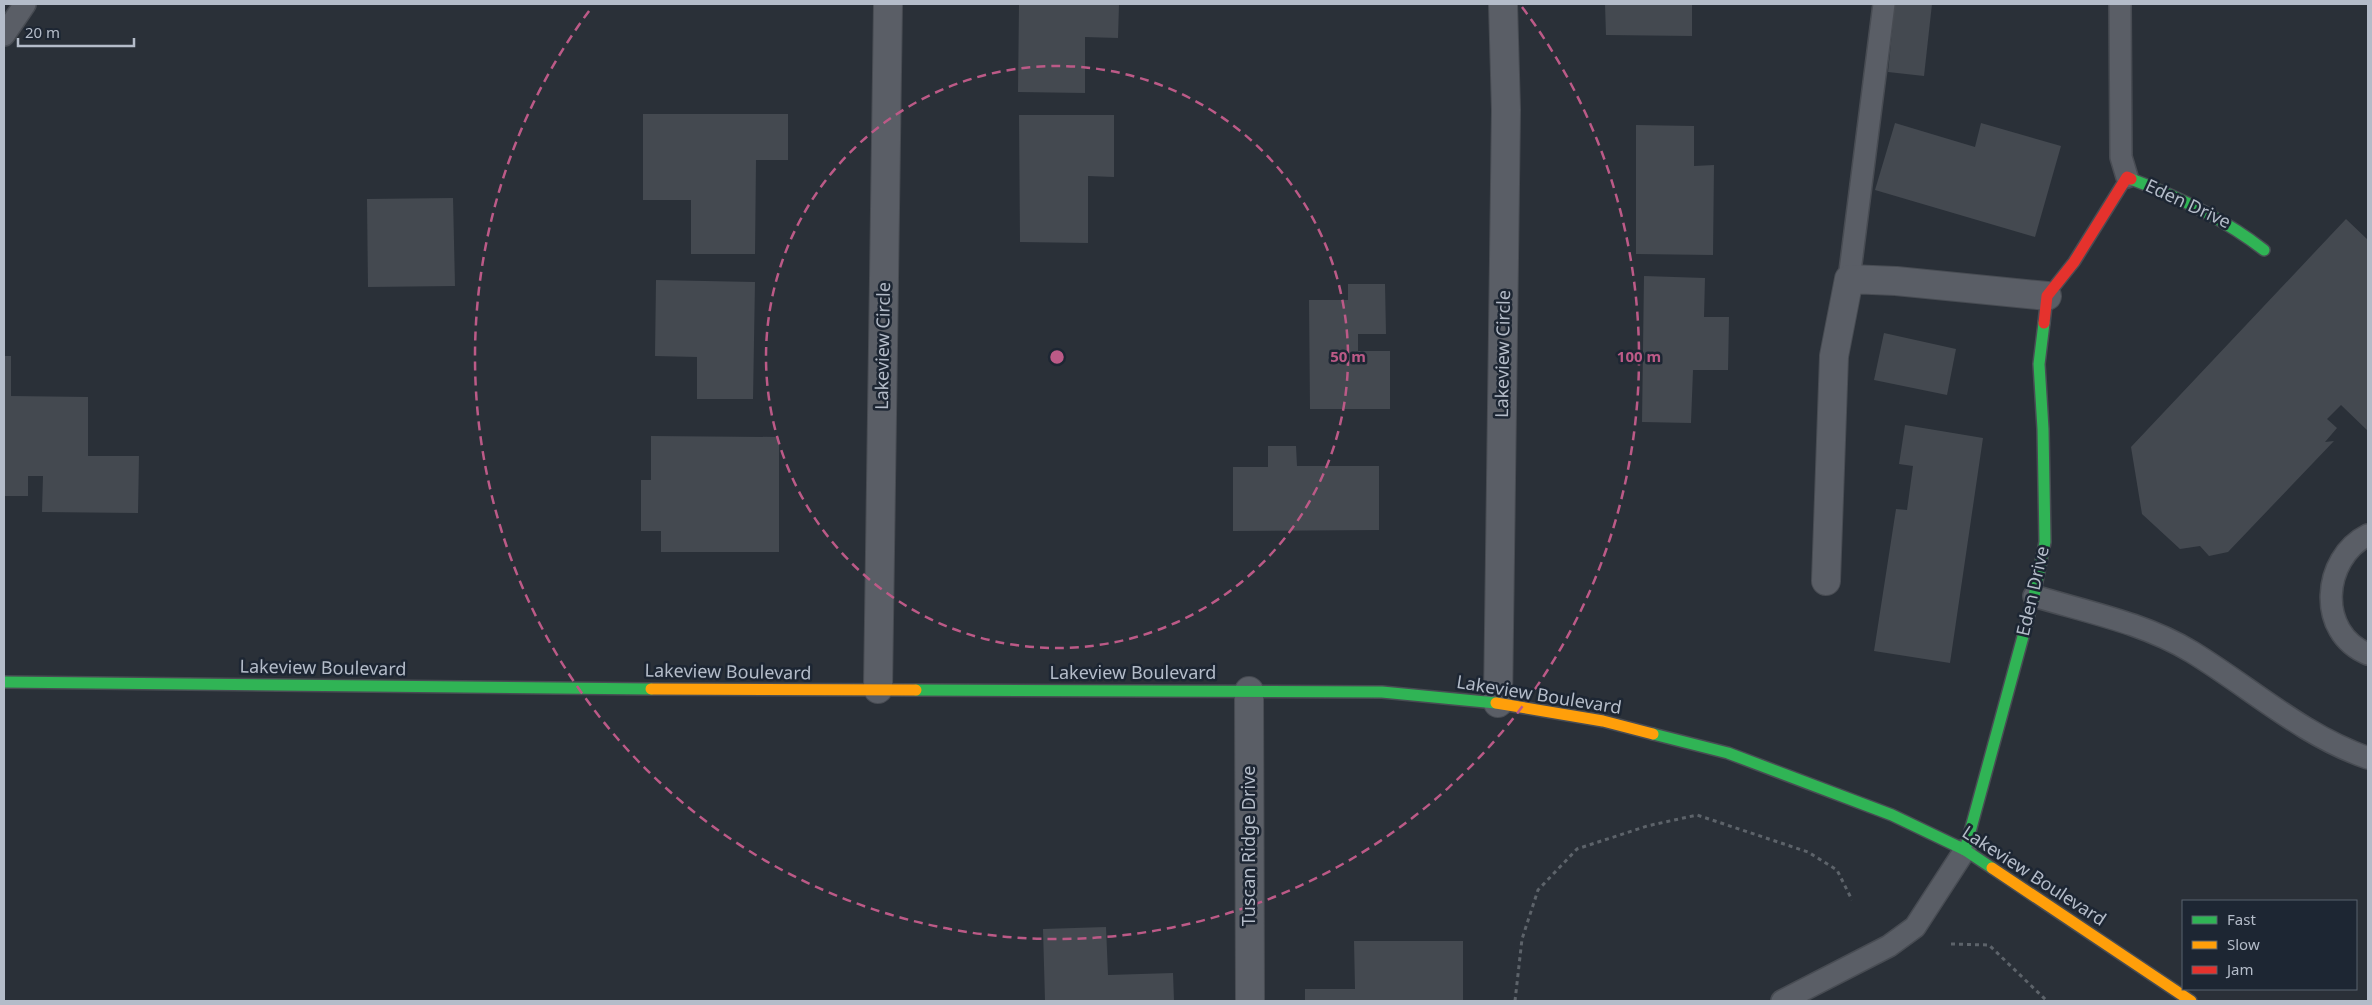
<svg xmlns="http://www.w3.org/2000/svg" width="2372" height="1005" font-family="'Noto Sans',sans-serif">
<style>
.building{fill:#444950}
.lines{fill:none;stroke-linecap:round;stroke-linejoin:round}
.lane-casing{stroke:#484c53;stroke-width:24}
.street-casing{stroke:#484c53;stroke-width:30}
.fast-casing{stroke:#484c53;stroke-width:14}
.slow-casing{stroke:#484c53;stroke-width:14}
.jam-casing{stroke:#484c53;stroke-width:14}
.path{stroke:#5d636a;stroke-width:3;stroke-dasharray:4 4;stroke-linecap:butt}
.lane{stroke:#5a5e66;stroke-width:21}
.street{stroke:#5a5e66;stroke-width:28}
.fast{stroke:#30b455;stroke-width:11}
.slow{stroke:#ff9f0a;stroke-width:11}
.jam{stroke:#e5322d;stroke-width:11}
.ring{fill:none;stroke:#bc5a87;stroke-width:2.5;stroke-dasharray:9 6}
.labels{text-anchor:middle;stroke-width:5;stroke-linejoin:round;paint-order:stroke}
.street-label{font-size:18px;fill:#b4bcc9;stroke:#1d2633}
.centre{fill:#bc5a87;stroke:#1d2633;stroke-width:2.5}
.ring-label{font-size:15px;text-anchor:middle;font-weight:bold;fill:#bc5a87;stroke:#1d2633;stroke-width:5;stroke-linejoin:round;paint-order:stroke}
</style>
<rect width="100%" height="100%" fill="#2a3038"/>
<g class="building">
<polygon points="1019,4 1119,4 1118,38 1085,37 1085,93 1018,92"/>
<polygon points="1605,4 1692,4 1692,36 1606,35"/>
<polygon points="1895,4 1932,4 1924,76 1888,72"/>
<polygon points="643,114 788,114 788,160 756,160 755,254 691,254 691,200 643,200"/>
<polygon points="1019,115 1114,115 1114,177 1088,176 1088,243 1020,242"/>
<polygon points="1895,123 1975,147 1981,123 2061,146 2035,237 1875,190"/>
<polygon points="1636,125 1694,126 1694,166 1714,165 1713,255 1636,254"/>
<polygon points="453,198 455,286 368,287 367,199"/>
<polygon points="2346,219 2368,240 2368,431 2341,405 2327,419 2337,428 2325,442 2334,441 2228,552 2209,556 2200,546 2180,549 2142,514 2131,447"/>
<polygon points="1644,276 1705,278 1704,317 1729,317 1728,370 1693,370 1691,423 1642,422"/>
<polygon points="656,280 755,282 753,399 697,399 697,357 655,356"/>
<polygon points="1348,284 1385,284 1386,334 1358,334 1358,351 1390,351 1390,409 1310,409 1309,300 1348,300"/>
<polygon points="1884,333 1956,349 1947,395 1874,380"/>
<polygon points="4,356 11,356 11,396 88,397 88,456 139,456 138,513 42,512 43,476 28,476 28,496 4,496"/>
<polygon points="1905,425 1983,438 1950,663 1874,651 1896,509 1907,510 1913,466 1899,464"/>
<polygon points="651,436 779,437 779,552 661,552 661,531 641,531 641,480 651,480"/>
<polygon points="1268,446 1296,446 1297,466 1379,466 1379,530 1233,531 1233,467 1268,467"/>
<polygon points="1106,927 1108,975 1173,973 1174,1001 1045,1001 1043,929"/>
<polygon points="1354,941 1463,941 1463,1001 1305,1001 1305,989 1355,989"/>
</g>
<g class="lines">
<defs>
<g id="lane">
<polyline points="2120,4 2121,157 2127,177"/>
<polyline points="4,35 25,4"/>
<polyline points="1849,279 1884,4"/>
<path d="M 2368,535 C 2322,558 2316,633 2368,654"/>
<path d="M 2034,596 C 2087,612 2144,623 2192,652 C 2251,688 2302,735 2368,758"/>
<polyline points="1782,1001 1889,946 1915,927 1965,850"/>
</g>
<g id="street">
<polyline points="1826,581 1834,356 1849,279 1896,281 2047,296"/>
<polyline points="878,689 888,4"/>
<polyline points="1249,691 1250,1001"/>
<polyline points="1498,703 1506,110 1503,4"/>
</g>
<g id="fast">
<path d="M 2131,179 C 2179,197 2223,218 2264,250"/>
<polyline points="4,682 651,689"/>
<polyline points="916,690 1382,692 1496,703"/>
<polyline points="1653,734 1728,753 1892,815 1965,850 1992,868"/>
<polyline points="1965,850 2034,596 2045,542 2043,429 2039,364 2044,323"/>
</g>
<g id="slow">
<polyline points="651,689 916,690"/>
<polyline points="1496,703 1603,721 1653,734"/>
<polyline points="1992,868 2191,1001"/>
</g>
<polyline id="jam" points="2044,323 2047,296 2074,262 2127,177 2131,179"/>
</defs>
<use href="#lane" class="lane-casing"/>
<use href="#street" class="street-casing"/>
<use href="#fast" class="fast-casing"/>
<use href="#slow" class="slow-casing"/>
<use href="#jam" class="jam-casing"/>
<g class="path">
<polyline points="1951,944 1989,945 2047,1001"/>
<polyline points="1515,1001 1522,939 1538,890 1577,849 1647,826 1697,815 1808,852 1837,870 1852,900"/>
</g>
<use href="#lane" class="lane"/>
<use href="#street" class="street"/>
<use href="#fast" class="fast"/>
<use href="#slow" class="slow"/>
<use href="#jam" class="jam"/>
</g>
<g class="ring">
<circle cx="1057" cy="357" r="291"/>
<path d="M1522 7A582 582 0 1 1 592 7"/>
</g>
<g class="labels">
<g class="street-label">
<text transform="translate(2188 204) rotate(25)" y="6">Eden Drive</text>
<text transform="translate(883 346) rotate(-89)" y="6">Lakeview Circle</text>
<text transform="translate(1503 354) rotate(-89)" y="6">Lakeview Circle</text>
<text transform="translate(2033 591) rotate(-77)" y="6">Eden Drive</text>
<text transform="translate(323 668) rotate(1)" y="6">Lakeview Boulevard</text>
<text transform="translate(728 672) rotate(1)" y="6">Lakeview Boulevard</text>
<text x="1133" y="679">Lakeview Boulevard</text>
<text transform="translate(1539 695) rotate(9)" y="6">Lakeview Boulevard</text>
<text transform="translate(1249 846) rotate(-90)" y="6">Tuscan Ridge Drive</text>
<text transform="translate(2034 876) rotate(33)" y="6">Lakeview Boulevard</text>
</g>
</g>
<circle cx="1057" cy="357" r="8" class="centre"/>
<g class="ring-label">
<text x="1348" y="362">50 m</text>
<text x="1639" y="362">100 m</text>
</g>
<rect width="2372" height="1005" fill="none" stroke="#b4bcc9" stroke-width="10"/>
<rect x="2182" y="900" width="175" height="90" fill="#1d2633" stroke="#59626f"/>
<rect x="2192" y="916" width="25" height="8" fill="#30b455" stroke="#59626f"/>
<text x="2227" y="925" font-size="15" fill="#b4bcc9">Fast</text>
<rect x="2192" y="941" width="25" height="8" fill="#ff9f0a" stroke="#59626f"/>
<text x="2227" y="950" font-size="15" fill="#b4bcc9">Slow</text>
<rect x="2192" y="966" width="25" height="8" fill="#e5322d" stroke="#59626f"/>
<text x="2227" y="975" font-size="15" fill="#b4bcc9">Jam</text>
<path d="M18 38v8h116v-8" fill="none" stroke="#b4bcc9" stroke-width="2.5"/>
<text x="25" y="38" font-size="15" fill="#b4bcc9" stroke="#1d2633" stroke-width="4" paint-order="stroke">20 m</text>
</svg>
